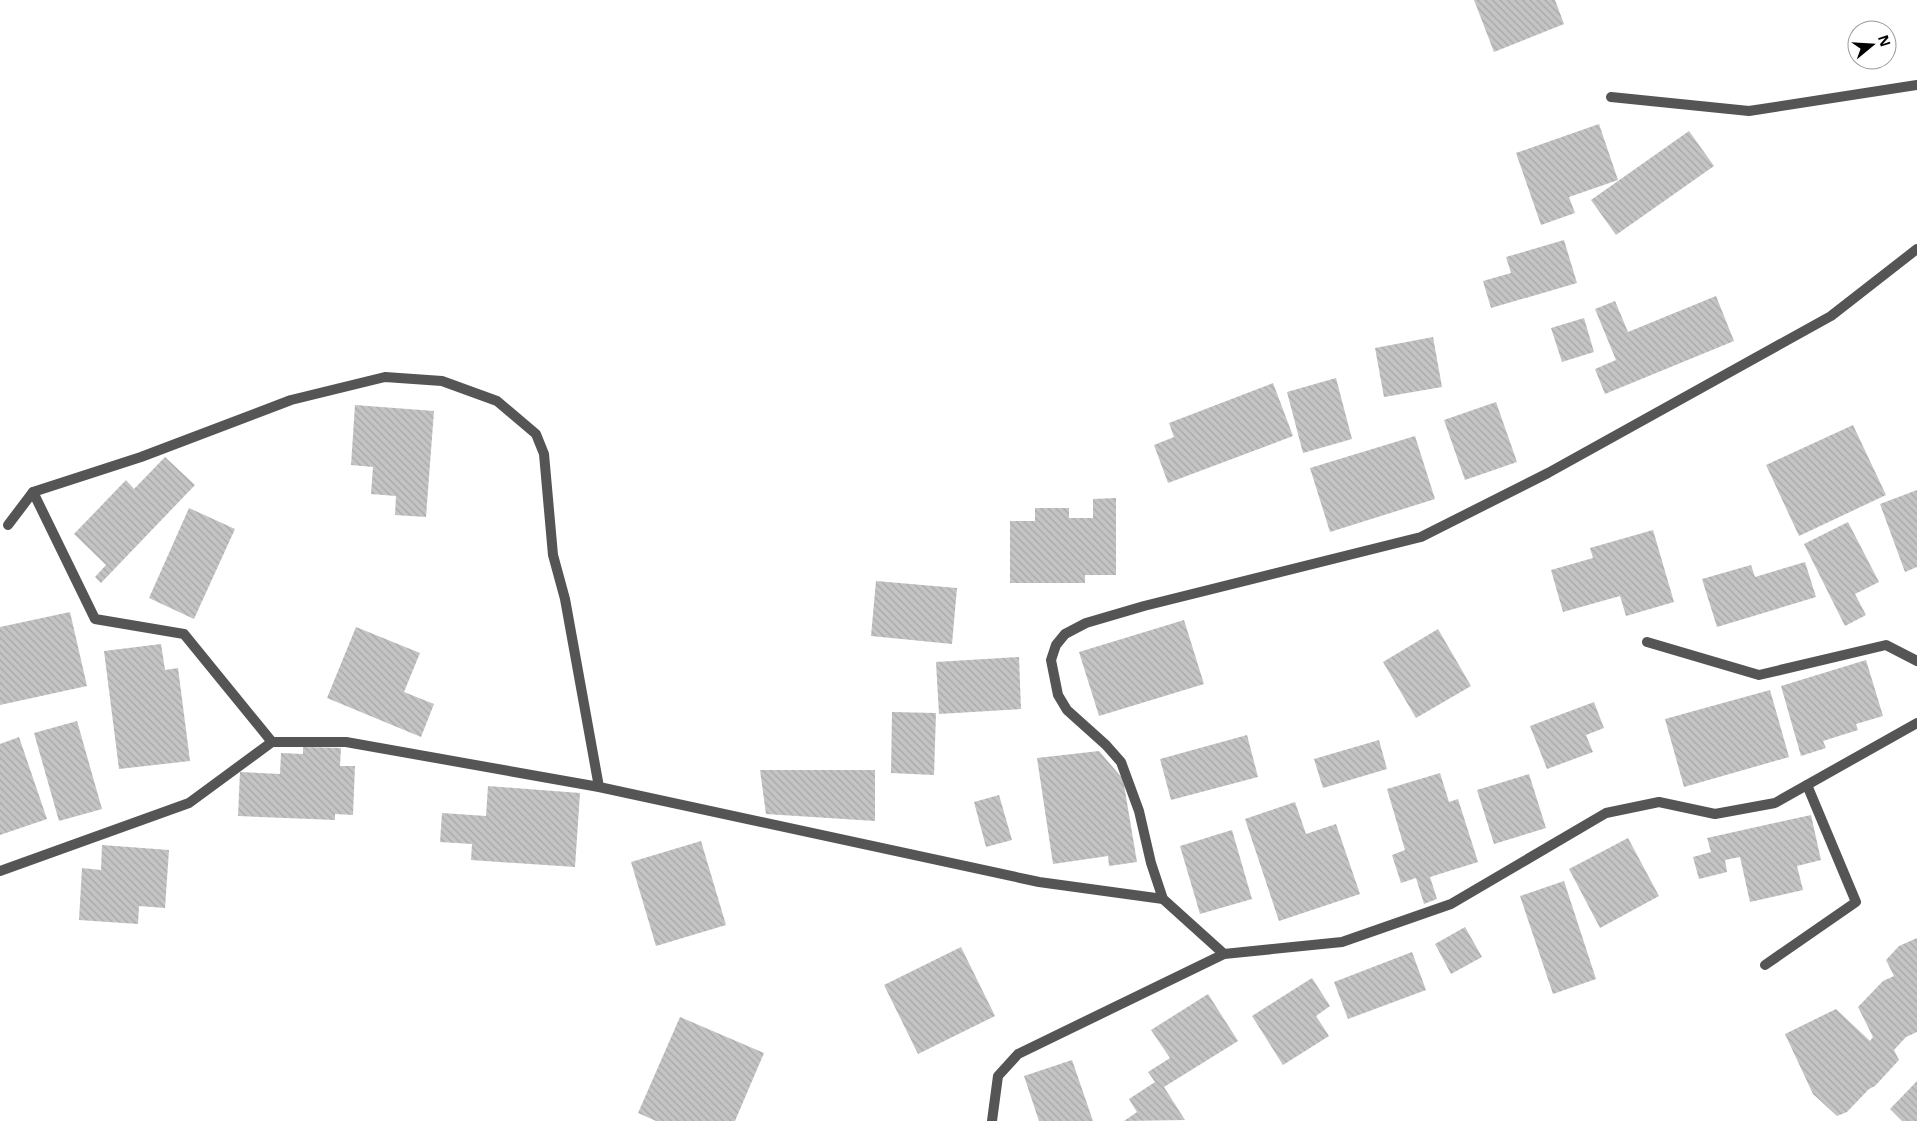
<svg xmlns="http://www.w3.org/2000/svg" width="1917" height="1121" font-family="'Open Sans',sans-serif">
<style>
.building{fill:url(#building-back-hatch)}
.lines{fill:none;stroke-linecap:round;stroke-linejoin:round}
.lane{stroke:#555;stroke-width:10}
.street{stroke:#555;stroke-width:10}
</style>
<defs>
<pattern id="building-back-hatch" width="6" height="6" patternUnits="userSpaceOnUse" patternTransform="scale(1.25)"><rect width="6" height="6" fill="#c4c4c4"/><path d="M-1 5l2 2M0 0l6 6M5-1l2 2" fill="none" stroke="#a7a7a7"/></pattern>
</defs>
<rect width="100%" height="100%" fill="#fff"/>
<g class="building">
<polygon points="1474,0 1555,0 1564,24 1494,52"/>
<polygon points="1599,124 1618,180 1569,197 1575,213 1541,225 1516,153"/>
<polygon points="1689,131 1714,166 1616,235 1591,200"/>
<polygon points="1564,240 1577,283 1491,308 1483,281 1511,273 1506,257"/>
<polygon points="1716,296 1734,341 1605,394 1595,369 1616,360 1595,309 1615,301 1628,332"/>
<polygon points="1584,318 1594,352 1562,362 1551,328"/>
<polygon points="1433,337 1442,387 1384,397 1375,348"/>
<polygon points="1336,378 1352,439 1303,453 1287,392"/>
<polygon points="1273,383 1293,436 1168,483 1154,445 1174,437 1169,423"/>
<polygon points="1496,402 1517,462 1465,480 1444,420"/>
<polygon points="355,405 434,411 426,517 395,515 396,496 371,494 373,467 351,465"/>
<polygon points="1853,425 1886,495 1799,536 1766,465"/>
<polygon points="1415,436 1435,499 1330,532 1310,468"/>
<polygon points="165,457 195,485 101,583 95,577 106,565 74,534 126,480 134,489"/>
<polygon points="1917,490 1917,567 1905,572 1880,504"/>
<polygon points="1116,498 1116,575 1085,575 1085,583 1010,583 1010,521 1035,521 1035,508 1069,508 1069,518 1093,518 1093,499"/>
<polygon points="189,508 235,529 194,619 149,598"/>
<polygon points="1848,522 1879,582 1855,594 1866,615 1845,626 1804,544"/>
<polygon points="1653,530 1674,602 1626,616 1620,596 1563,612 1551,570 1593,558 1590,548"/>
<polygon points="1805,562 1816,597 1717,627 1702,579 1751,565 1755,577"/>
<polygon points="876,581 957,588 952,644 871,636"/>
<polygon points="70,612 87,686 0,705 0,627"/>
<polygon points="1184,620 1204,684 1099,716 1079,652"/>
<polygon points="356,627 420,653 404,692 434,704 421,737 327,698"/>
<polygon points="1438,629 1471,686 1416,718 1383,662"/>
<polygon points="161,644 165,670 178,668 190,761 119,769 104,651"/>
<polygon points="1019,657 1021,709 939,714 936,662"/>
<polygon points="1866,660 1883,716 1856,724 1858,730 1823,741 1826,748 1801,756 1781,686"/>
<polygon points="1770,690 1789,757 1684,787 1665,719"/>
<polygon points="1594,702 1604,728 1586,735 1593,752 1547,769 1530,726"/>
<polygon points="892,712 936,713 934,775 891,773"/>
<polygon points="77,721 102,809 59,821 34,733"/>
<polygon points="1247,735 1258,777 1171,800 1160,759"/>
<polygon points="19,737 47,819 0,835 0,744"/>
<polygon points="1379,740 1387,769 1323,788 1314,759"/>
<polygon points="303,747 341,748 340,766 355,766 353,815 335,814 335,820 238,816 240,772 280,774 281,753 303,754"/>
<polygon points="1099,751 1123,779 1137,862 1109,866 1108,856 1053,864 1037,758"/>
<polygon points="760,770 875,770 875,821 766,814"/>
<polygon points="1440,773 1449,802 1458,799 1478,862 1430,877 1437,899 1424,904 1416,878 1401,883 1392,855 1405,850 1387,789"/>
<polygon points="1529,774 1546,828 1494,844 1477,790"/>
<polygon points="488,786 580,793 575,867 471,860 472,844 440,842 442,813 486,816"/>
<polygon points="999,795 1012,840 986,847 974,802"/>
<polygon points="1295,802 1306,834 1336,824 1360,894 1279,921 1245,819"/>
<polygon points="1811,815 1821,860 1797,866 1803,890 1750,902 1740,857 1725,860 1727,872 1699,879 1693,857 1711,852 1707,838"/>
<polygon points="1232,830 1252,899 1200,914 1180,846"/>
<polygon points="1628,838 1659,896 1600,928 1569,869"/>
<polygon points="701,841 726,925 656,946 631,862"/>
<polygon points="102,845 169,850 165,908 139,906 138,924 79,920 82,868 101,870"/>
<polygon points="1564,881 1596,979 1553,994 1520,896"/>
<polygon points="1465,927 1482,957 1451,974 1435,944"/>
<polygon points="1917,938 1917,1032 1906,1037 1894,1050 1899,1060 1875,1086 1869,1089 1847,1112 1837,1116 1813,1094 1785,1034 1836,1009 1870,1041 1873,1037 1858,1007 1883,981 1894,976 1886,960 1899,946"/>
<polygon points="961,947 995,1016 918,1054 884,985"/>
<polygon points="1412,952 1426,990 1348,1019 1334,982"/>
<polygon points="1312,978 1330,1006 1316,1016 1329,1036 1283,1065 1252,1016"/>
<polygon points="1208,994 1238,1041 1164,1087 1185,1120 1124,1121 1137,1112 1129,1099 1155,1082 1148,1072 1170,1058 1151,1030"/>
<polygon points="680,1017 764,1053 735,1121 656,1121 638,1113"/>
<polygon points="1072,1060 1093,1121 1039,1121 1024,1076"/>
<polygon points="1917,1081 1917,1121 1902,1121 1890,1109"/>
</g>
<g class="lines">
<polyline class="lane" points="1765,965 1856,902 1807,785"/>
<g class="street">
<polyline points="1611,97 1749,111 1917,85"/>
<polyline points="33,492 95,619 184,634 272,742"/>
<polyline points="8,525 33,492 141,457 291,400 385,377 442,381 497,401 536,434 544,454 553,555 565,599 599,787"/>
<polyline points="1647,642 1759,675 1886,645 1917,661"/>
<polyline points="0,871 189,803 272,742 346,742 599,787 1039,882 1163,899"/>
<polyline points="1224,954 1163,899 1151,863 1139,811 1121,762 1106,745 1067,710 1058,695 1051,660 1056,645 1065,634 1086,623 1144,606 1421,537 1548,473 1831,316 1917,249"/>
<polyline points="992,1121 998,1076 1018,1054 1224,954 1342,942 1451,904 1606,813 1659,802 1715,814 1775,803 1917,723"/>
</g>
</g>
<g transform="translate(1872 45) rotate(72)"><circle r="24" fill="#ffffff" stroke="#999999"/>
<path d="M0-4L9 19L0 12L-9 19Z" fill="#000000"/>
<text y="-8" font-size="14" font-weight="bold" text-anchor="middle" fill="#000000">N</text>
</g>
</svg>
